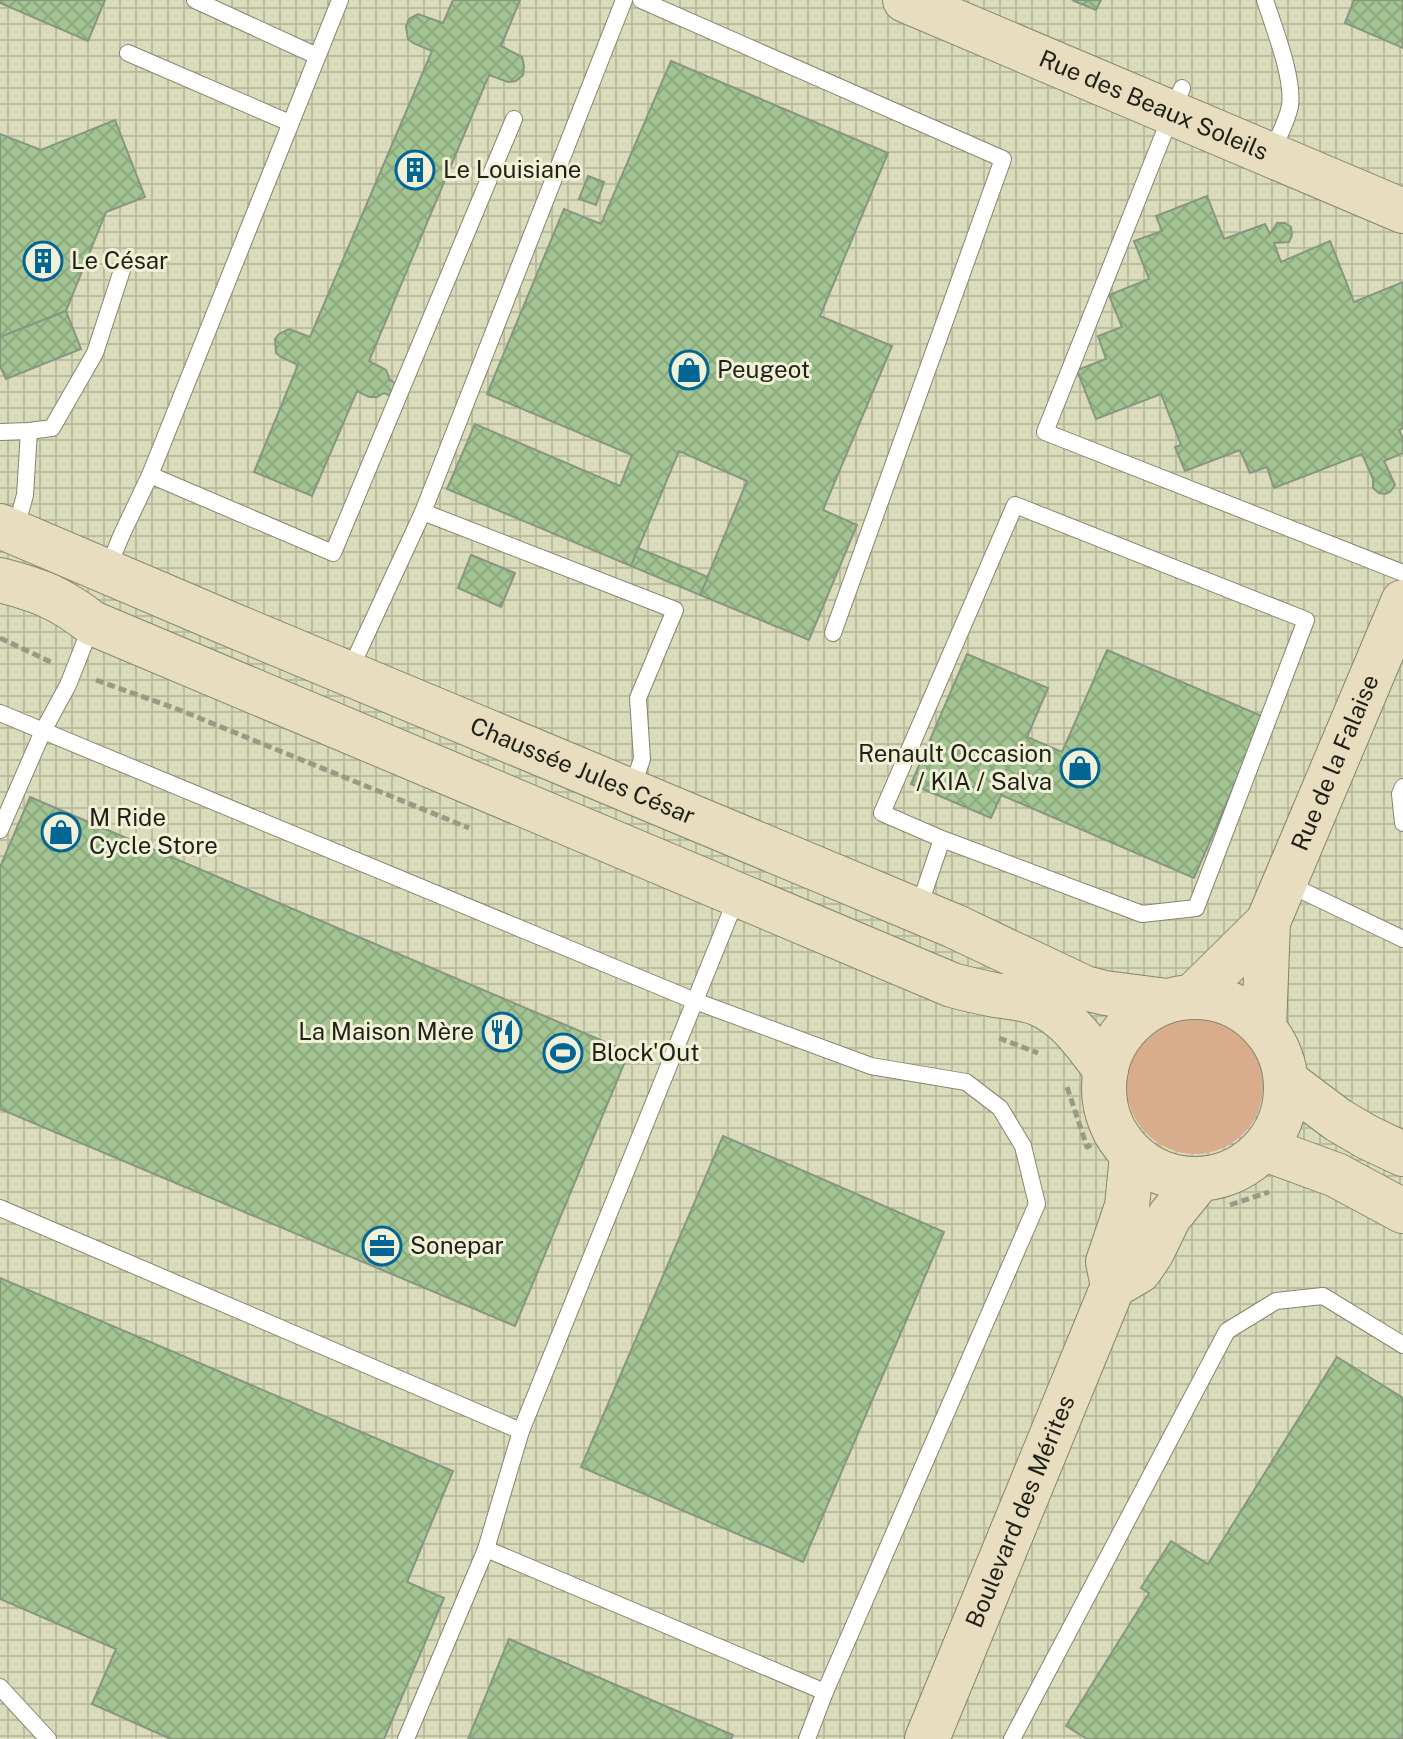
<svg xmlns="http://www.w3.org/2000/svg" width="1403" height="1739" font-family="'Public Sans',sans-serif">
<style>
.industrial{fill:url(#industrial-grid)}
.grass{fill:#d9ad8c}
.building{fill:url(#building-cross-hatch);stroke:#879681;stroke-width:2}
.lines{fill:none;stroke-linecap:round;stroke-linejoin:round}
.lane-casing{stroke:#84856e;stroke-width:18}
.secondary-casing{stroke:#84856e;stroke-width:46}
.path{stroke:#989a86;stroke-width:5;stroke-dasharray:8 4;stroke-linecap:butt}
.lane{stroke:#fff;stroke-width:16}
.secondary{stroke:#e9ddc0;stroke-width:44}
.labels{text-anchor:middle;stroke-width:6;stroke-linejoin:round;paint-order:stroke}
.street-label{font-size:24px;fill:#1f2016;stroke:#f0f1d7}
.poi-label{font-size:24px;fill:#1f2016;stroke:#f0f1d7;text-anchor:start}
</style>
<defs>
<pattern id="industrial-grid" width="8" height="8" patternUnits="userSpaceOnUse" patternTransform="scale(2)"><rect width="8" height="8" fill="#d9dbba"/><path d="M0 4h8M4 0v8" fill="none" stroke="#babc9f"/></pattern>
<pattern id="building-cross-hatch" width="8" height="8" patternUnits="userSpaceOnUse" patternTransform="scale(2)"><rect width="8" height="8" fill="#a3c492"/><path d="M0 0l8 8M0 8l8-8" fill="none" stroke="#8ca87d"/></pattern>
</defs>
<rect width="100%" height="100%" fill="#e2e4ca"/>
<rect class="industrial" x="0" y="0" width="1403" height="1739"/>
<circle class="grass" cx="1195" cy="1086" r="68"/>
<g class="building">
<polygon points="0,0 105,0 88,41 0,3"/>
<polygon points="453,0 520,0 501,46 522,57 524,66 523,75 516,81 508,82 489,75 369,361 386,370 390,380 400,386 395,398 384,393 377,397 369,397 357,391 312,496 254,472 298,365 281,357 276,353 275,339 279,334 289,329 310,337 432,51 413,43 408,39 406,26 409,19 418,14 443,23"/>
<polygon points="1072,0 1101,0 1096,10"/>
<polygon points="1354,0 1403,0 1403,48 1345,23"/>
<polygon points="671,61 888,153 820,316 892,346 823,510 857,525 809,640 700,595 747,481 679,451 631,566 447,489 475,424 620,486 632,455 487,394 564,209 601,224"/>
<polygon points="115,120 145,197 106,212 66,311 0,337 0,134 41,150"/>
<polygon points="588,176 604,182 596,205 579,199"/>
<polygon points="1207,196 1224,239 1265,224 1270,234 1277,223 1285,223 1291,227 1292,235 1289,242 1274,243 1281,262 1330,241 1354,302 1403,282 1403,428 1399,430 1403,439 1403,453 1384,461 1395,485 1390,492 1385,494 1379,493 1373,488 1373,479 1362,454 1274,488 1267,467 1250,473 1240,450 1185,471 1175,447 1181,445 1161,394 1096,419 1077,370 1106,359 1098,336 1122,327 1109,295 1149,279 1134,241 1162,231 1156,216"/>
<polygon points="66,311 81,349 6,379 0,366 0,337"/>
<polygon points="638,548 708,577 700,595 631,566"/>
<polygon points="471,555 515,573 501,607 458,588"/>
<polygon points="1107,650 1264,717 1194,878 1001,795 991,818 911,784 967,654 1048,688 1027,737 1062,752"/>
<polygon points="30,797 629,1052 515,1326 0,1109 0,867"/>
<polygon points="723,1136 944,1232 803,1562 581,1467"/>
<polygon points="0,1278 453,1471 407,1582 444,1598 384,1739 171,1739 92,1704 116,1649 0,1599"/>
<polygon points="1337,1357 1403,1398 1403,1739 1087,1739 1066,1726 1149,1593 1141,1588 1171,1541 1208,1564"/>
<polygon points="509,1639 733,1735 731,1739 468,1739"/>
</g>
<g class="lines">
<defs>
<g id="lane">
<polyline points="195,0 317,56"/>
<polyline points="641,0 1003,159 833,633"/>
<path d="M 1265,0 C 1274,28 1294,78 1290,106 C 1287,122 1277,139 1271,154"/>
<polyline points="128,53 290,123"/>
<polyline points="1182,88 1045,432 1403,573"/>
<polyline points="0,432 29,431 52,428 95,353 123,267"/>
<polyline points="150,475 333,553 514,119"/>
<polyline points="423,512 624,0"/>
<polyline points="15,531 25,495 29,431"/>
<polyline points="107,570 122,534 150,475 340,0"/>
<polyline points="349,672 423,512 675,610 638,698 642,759 631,791"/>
<polyline points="0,713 695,1001 871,1066 966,1082 1000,1108 1023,1146 1037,1204 825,1692 807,1739"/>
<polyline points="1403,787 1400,794 1403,823"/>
<polyline points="0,830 43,731 68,685 92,624"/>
<polyline points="1286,883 1403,939"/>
<polyline points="916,908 925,889 942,839 882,813 1015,505 1306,620 1196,908 1142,914 942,839"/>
<polyline points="0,1208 521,1431"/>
<polyline points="486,1549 825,1692"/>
<polyline points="0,1687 48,1739"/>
<polyline points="406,1739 486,1549 521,1431 737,897"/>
<polyline points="1012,1739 1227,1331 1276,1301 1323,1296 1403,1345"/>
</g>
<g id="secondary">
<path id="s1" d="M 905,0 L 1403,211"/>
<path id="s2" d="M 0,526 L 225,622 L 954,926 L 1085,988 L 1105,993 L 1167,1001"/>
<path d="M 0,580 C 39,590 60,598 92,623 L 952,985 C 966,989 980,992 995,995 C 1010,997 1025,998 1039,1004 C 1069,1017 1086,1045 1106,1070"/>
<circle cx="1195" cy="1088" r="91"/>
<polyline points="1192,997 1268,922"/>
<path id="s3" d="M 1264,1029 L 1268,922 L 1403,602"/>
<polyline points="1286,1081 1338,1120 1367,1137 1403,1154"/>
<polyline points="1265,1149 1336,1175 1403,1211"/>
<polyline points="1113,1286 1139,1271 1152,1252 1169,1217 1199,1180"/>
<path id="s4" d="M 927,1739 L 1113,1286 L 1108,1262 L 1127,1206 L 1132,1155"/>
</g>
</defs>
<use href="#lane" class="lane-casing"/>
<use href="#secondary" class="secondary-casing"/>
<g class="path">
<polyline points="0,638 53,663"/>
<polyline points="96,680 177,709 469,828"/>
<polyline points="999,1038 1038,1053"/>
<polyline points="1067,1087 1087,1147 1097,1141"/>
<polyline points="1230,1205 1269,1192"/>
</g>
<use href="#lane" class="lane"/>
<use href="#secondary" class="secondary"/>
</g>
<defs>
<symbol id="building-ring" viewBox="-11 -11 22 22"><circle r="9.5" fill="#f0f1d7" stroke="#036594" stroke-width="1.5"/><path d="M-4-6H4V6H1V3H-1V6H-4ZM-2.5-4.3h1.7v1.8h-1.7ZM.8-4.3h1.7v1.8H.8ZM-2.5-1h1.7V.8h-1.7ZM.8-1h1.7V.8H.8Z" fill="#036594"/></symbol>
<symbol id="shop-ring" viewBox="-11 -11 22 22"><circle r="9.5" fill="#f0f1d7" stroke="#036594" stroke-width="1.5"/><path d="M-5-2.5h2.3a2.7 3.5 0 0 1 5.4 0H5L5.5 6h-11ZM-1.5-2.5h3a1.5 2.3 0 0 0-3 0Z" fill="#036594"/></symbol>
<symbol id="restaurant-ring" viewBox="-11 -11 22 22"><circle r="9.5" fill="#f0f1d7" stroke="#036594" stroke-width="1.5"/><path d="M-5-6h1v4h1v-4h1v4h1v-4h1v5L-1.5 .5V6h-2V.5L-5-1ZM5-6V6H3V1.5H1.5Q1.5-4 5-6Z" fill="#036594"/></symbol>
<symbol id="stadium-ring" viewBox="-11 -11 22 22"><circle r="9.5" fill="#f0f1d7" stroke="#036594" stroke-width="1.5"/><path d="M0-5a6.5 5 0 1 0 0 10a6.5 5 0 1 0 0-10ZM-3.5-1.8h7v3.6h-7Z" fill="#036594"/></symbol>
<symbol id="office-ring" viewBox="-11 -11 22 22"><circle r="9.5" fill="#f0f1d7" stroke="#036594" stroke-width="1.5"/><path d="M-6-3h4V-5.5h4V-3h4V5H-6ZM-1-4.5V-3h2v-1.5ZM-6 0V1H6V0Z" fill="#036594"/></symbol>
</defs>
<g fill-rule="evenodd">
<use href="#building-ring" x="393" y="148" width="44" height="44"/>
<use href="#building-ring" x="21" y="239" width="44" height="44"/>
<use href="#shop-ring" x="667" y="348" width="44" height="44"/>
<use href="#shop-ring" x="1058" y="746" width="44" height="44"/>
<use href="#shop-ring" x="39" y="810" width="44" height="44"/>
<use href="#restaurant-ring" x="480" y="1010" width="44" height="44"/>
<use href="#stadium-ring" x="541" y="1031" width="44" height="44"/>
<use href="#office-ring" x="360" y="1224" width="44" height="44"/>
</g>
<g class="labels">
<g class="street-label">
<text dy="8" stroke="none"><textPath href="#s1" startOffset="270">Rue des Beaux Soleils</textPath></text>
<text dy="8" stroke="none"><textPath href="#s3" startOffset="280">Rue de la Falaise</textPath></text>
<text dy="8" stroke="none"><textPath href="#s2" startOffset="632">Chaussée Jules César</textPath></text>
<text dy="8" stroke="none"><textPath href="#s4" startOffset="246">Boulevard des Mérites</textPath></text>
</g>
<g class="poi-label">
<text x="443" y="178">Le Louisiane</text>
<text x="71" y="269">Le César</text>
<text x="717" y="378">Peugeot</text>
<text x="1052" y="762" text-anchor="end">Renault Occasion<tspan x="1052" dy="28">/ KIA / Salva</tspan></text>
<text x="89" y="826">M Ride<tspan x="89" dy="28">Cycle Store</tspan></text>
<text x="474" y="1040" text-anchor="end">La Maison Mère</text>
<text x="591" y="1061">Block'Out</text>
<text x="410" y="1254">Sonepar</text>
</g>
</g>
</svg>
